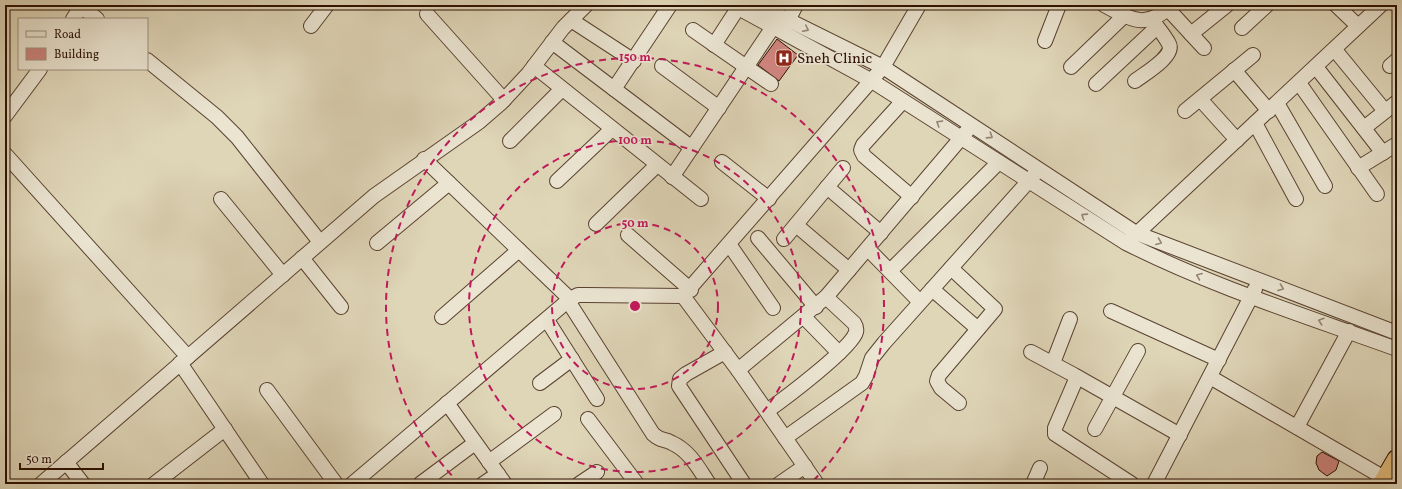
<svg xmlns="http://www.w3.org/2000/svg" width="1402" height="489" font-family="Vollkorn,serif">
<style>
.building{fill:#ce847e;stroke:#2d1103}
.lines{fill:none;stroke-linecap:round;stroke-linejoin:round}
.minor-casing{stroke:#5a4230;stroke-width:16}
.highway-casing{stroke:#2d1103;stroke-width:22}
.minor{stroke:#eae4d1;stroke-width:14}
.highway{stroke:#e0bb7c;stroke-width:20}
.oneway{stroke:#958574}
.ring{fill:none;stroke:#c2185b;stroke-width:2;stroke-dasharray:7 5}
.labels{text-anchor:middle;stroke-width:3.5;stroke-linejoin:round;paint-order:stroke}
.poi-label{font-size:15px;fill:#2d1103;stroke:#eae4d1;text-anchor:start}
.centre{fill:#c2185b;stroke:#eae4d1;stroke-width:2}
.ring-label{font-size:12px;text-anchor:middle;font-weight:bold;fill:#c2185b;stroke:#eae4d1;stroke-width:3.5;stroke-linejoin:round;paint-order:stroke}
</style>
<rect width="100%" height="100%" fill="#dfd6b8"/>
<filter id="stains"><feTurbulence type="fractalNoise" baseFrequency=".005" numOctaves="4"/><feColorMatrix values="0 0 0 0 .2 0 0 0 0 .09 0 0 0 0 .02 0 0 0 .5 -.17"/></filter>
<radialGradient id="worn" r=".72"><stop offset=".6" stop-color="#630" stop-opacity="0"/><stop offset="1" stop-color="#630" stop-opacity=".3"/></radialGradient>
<g class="building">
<polygon points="777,39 798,55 779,81 758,65"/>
<polygon points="1322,452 1339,461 1336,470 1327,476 1319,470 1316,463 1317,456"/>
</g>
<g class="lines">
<defs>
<g id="minor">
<path d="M 733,5 L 872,81 L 1126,243 C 1213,287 1306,316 1397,349"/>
<polyline points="758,5 883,67 1136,233 1397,333"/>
<path d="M 1104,5 C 1133,20 1145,30 1172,5"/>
<polyline points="1336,5 1358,26"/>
<polyline points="81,6 97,19"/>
<polyline points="1168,9 1204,48"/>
<polyline points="427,14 504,100"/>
<polyline points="73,19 82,5"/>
<polyline points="571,20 634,61"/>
<polyline points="311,26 327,5"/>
<polyline points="784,28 796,5"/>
<polyline points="1242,28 1267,5"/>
<polyline points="693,30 771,84"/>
<polyline points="1191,34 1227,5"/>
<polyline points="1045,41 1059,5"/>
<polyline points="552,42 692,148"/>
<polyline points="714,45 738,8"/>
<polyline points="1335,50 1385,111"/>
<polyline points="147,60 217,117 237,137 320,242"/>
<polyline points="534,66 701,199"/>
<polyline points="662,66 719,108"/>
<polyline points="1390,66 1397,60"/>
<polyline points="1071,67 1125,15"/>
<polyline points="1316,67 1383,153"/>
<polyline points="1234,70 1269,111"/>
<path d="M 1135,81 C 1144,74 1175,56 1169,44 C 1165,36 1158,28 1152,20"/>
<polyline points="1299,83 1377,194"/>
<polyline points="1096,84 1157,27"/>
<polyline points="614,89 670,5"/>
<polyline points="1200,99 1237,140"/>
<polyline points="903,101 863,145 861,150 864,156 912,197"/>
<polyline points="1277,103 1325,186"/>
<polyline points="1185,111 1253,55"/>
<polyline points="5,116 40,69"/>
<polyline points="1255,123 1296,199"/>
<polyline points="1364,128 1397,102"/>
<polyline points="510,141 562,89"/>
<polyline points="5,154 188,357"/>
<polyline points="424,159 570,299"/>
<polyline points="722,162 769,199"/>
<polyline points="1358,168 1397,144"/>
<polyline points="672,177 773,27"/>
<polyline points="557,181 612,129"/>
<polyline points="827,187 881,233"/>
<polyline points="221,199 283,275"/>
<polyline points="596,224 657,165"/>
<polyline points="796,225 849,270"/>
<polyline points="628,235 691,290"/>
<polyline points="758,238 816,307"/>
<polyline points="784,239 843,168"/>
<polyline points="1131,239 1381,5"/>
<polyline points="377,243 449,183"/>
<polyline points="729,244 773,308"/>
<polyline points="868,249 920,302"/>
<polyline points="302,258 341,307"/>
<polyline points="951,268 995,309 939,375 937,381 941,388 959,403"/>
<polyline points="890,271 999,162"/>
<polyline points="932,289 978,329"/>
<polyline points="683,296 738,370 817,484"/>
<path d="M 568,301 L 653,434 C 662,442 663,438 672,443 C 690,451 699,469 709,484"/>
<polyline points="1111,311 1219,360"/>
<polyline points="442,317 519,250"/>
<polyline points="804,317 839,353"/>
<polyline points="547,320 597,399"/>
<polyline points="725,352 686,374 680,379 679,386 744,484"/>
<polyline points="1031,352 1074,375 1180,435"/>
<polyline points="180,363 262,484"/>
<polyline points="1053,363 1070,319"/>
<polyline points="738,370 826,297 967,131"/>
<polyline points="1077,377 1055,428 1055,434 1132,484"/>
<polyline points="1210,377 1393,483"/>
<polyline points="540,383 572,359"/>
<polyline points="267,390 336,484"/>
<polyline points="447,403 505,484"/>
<path d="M 767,411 C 784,399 852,348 856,332 C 857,328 856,326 854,323 L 826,297"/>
<polyline points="588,419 637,484"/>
<polyline points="1297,427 1349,331"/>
<polyline points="1095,429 1138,351"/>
<polyline points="785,438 862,383 866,376 872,358 884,343 1034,175"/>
<polyline points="66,462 83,484"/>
<polyline points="489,462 554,414"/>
<polyline points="41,484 374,196 479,122 501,103 528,74 563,28 586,5"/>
<polyline points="154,484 225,429"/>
<polyline points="352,484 570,299 578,295 586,295 683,296 883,67 919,5"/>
<polyline points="420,484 475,443"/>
<polyline points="483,484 498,474"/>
<polyline points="579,484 597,472"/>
<polyline points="779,484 805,466"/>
<polyline points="1033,484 1040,468"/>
<polyline points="1154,484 1255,289"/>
</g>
<polyline id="highway" points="1383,484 1397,460"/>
</defs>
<use href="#minor" class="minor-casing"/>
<use href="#highway" class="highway-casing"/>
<use href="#minor" class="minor"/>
<use href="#highway" class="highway"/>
</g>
<defs><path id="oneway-chevron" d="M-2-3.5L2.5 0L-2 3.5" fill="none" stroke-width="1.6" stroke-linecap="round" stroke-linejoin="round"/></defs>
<g class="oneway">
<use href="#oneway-chevron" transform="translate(806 29) rotate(26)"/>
<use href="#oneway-chevron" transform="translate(939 123) rotate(-148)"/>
<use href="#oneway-chevron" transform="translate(990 136) rotate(33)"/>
<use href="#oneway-chevron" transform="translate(1084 216) rotate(-147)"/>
<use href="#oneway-chevron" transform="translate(1159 242) rotate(21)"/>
<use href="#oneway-chevron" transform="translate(1199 276) rotate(-158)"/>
<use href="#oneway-chevron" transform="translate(1281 288) rotate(21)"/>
<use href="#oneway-chevron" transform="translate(1321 321) rotate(-161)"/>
</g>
<g class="ring">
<circle cx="635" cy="306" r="83"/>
<circle cx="635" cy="306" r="166"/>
<path d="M460 484A249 249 0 1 1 810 484"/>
</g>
<defs>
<symbol id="hospital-square" viewBox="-11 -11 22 22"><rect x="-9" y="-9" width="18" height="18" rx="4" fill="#8f2418" stroke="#eae4d1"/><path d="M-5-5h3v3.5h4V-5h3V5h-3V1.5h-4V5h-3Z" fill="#fff"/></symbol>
</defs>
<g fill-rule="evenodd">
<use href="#hospital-square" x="774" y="48" width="20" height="20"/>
</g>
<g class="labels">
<g class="poi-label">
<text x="797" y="63">Sneh Clinic</text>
</g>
</g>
<circle cx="635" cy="306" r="6" class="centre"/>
<g class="ring-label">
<text x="635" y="61">150 m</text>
<text x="635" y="144">100 m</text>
<text x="635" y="227">50 m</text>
</g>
<rect width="1402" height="489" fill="none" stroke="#dfd6b8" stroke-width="20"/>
<rect x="6" y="6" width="1390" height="477" fill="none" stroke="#2d1103" stroke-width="2"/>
<rect x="10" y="10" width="1382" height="469" fill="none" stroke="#2d1103"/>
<rect x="18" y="18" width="130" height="52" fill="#eae4d1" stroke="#9e907f"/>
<rect x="26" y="31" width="20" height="6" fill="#eae4d1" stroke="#9e907f"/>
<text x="54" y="38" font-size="12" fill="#2d1103">Road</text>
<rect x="26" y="48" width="20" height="12" fill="#ce847e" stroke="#9e907f"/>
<text x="54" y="58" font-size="12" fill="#2d1103">Building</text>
<path d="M20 463v6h83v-6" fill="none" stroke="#2d1103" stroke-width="2"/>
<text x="26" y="463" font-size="12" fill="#2d1103" stroke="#eae4d1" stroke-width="3" paint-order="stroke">50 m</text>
<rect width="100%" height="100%" filter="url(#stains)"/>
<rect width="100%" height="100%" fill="url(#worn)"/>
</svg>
